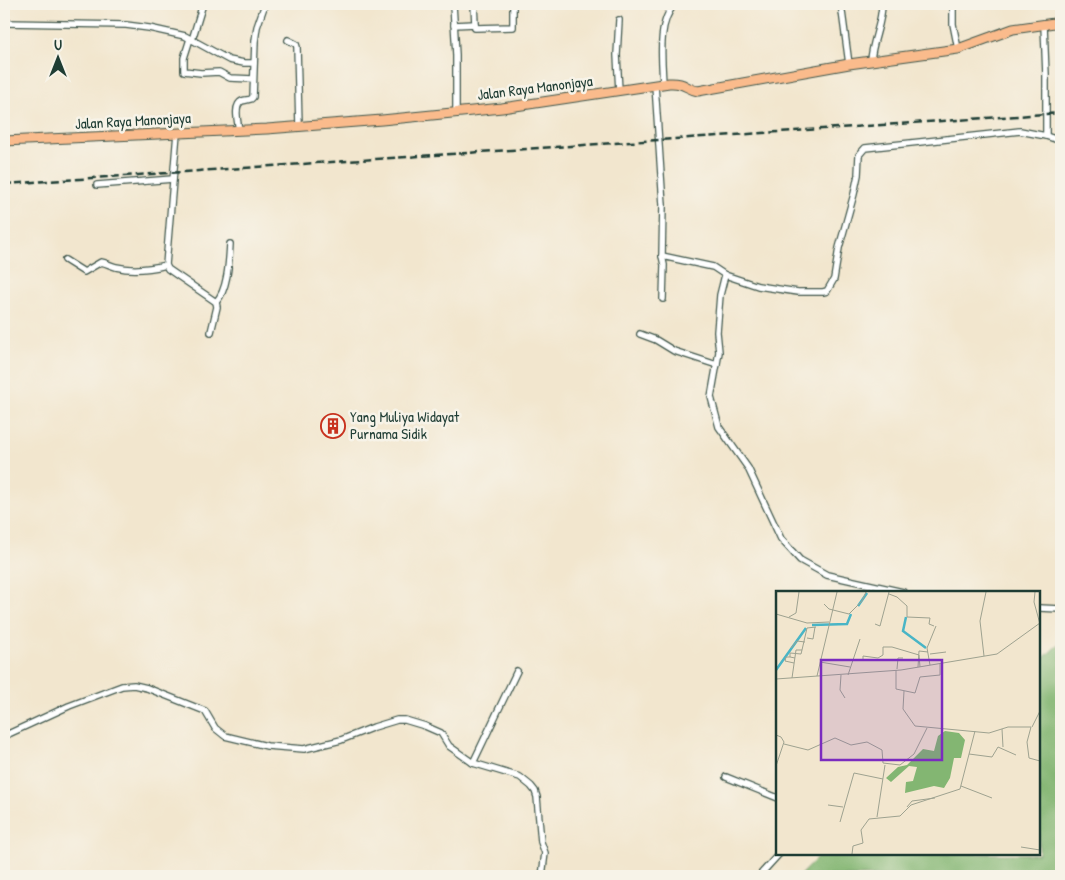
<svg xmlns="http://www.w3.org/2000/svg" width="1065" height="880" font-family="'Patrick Hand',sans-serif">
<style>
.forest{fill:#83b672;stroke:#517a53}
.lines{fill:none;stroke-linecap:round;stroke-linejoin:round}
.street-casing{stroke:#3f564b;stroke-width:8}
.primary-casing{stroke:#3f564b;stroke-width:11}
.street{stroke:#fff;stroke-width:5.5}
.primary{stroke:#fabb8c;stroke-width:9}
.rail{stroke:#1f3d34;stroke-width:2.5;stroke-dasharray:8 4;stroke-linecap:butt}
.labels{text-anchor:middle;stroke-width:5;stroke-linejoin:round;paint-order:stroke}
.street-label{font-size:15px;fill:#1f3d34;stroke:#f7f3e8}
.poi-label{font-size:15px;fill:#1f3d34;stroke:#f7f3e8;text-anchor:start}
.inset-river{fill:none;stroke:#49b5c6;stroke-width:2.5}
.inset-road{fill:none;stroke:#9ea290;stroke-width:1}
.view{fill:#7b2cbf;fill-opacity:0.15;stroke:#7b2cbf;stroke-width:2.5}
.inset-edge{fill:none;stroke:#1f3d34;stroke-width:2.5}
</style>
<rect width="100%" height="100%" fill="#f7f3e8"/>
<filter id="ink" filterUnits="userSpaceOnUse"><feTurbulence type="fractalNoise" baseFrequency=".02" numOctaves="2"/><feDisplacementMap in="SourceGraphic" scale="10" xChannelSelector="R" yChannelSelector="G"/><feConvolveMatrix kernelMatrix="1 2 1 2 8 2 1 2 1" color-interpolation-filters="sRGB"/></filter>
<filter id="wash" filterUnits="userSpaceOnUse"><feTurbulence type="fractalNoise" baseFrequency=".0096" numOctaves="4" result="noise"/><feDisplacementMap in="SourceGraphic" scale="20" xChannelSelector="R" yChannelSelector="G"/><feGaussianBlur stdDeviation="1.12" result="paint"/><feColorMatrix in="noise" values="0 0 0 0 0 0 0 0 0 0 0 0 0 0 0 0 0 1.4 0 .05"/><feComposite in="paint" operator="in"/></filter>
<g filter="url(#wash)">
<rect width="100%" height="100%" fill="#f2e6ce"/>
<polygon class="forest" points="1061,642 1061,876 799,876 821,854 1039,854 1039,662"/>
</g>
<g filter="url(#ink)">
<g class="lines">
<defs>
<g id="street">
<polyline points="453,4 456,55 456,111"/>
<polyline points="474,4 475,24"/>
<polyline points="841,4 849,64"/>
<polyline points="953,4 953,24 958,49"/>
<polyline points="619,20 617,55 619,91"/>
<polyline points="4,23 126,25 149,28 185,36 229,60 244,63 254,63"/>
<polyline points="454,25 475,24 475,28 513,27 513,4"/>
<polyline points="190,39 184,58 184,71 201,73 219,72 230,78 253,79"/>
<polyline points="192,40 202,7"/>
<polyline points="288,40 296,44 297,47 299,126"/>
<path d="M 871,61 C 872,41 882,24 882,4"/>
<path d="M 663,84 C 662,60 657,22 675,4"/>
<polyline points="655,85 663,205 662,256 713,267 725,275 758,286 798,292 823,292 827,291 834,279 839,248 854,194 858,175 859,155 865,148 1002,133 1020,131 1046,136 1046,75 1044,25"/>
<path d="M 239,130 C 238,123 233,105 242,101 C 245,100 248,100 251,99 L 253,97 L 255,41 L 257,27 L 265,4"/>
<polyline points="177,133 166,265 168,269 216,302 217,307 211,332"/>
<polyline points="1046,136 1061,141"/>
<polyline points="97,185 173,179"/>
<polyline points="662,256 664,265 663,299"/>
<path d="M 65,260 L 84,272 L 101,262 C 107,263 111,266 116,267 C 132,271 150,269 166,265"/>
<polyline points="725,275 720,295 717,332 719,352 711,397 719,427 748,468 781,539 800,560 827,575 903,592"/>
<path d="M 216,302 C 228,290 229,260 230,244"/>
<polyline points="640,334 656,340 674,351 717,365"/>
<polyline points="1039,608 1061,609"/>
<polyline points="4,736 69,706 122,686 134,685 147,688 205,711 215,728 225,736 267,746 304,749 341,740 374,727 397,720 405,720 425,726 441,733 449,746 473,763 520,777 531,786 535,791 537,797 541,842 545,853 542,876"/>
<polyline points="473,763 517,671"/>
<polyline points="726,777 778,798"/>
<polyline points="759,876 779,854"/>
</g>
<path id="primary" d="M 4,141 L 267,129 L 382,120 L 502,108 L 669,83 C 685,82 686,89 698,91 L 849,64 L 958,49 L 1013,29 L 1061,22"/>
</defs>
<use href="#street" class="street-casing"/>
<use href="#primary" class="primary-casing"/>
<use href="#street" class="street"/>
<use href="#primary" class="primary"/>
<polyline class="rail" points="4,184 1061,113"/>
</g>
</g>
<defs>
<symbol id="building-ring" viewBox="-11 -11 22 22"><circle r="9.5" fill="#f7f3e8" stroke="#c8321e" stroke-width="1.5"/><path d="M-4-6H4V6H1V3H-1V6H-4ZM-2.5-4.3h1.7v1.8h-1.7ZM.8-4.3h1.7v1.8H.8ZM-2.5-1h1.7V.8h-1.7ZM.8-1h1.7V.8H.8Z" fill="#c8321e"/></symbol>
</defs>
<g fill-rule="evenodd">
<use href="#building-ring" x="319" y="412" width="28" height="28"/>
</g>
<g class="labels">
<g class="street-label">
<text transform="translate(535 88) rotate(-7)" y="5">Jalan Raya Manonjaya</text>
<text transform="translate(133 121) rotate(-3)" y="5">Jalan Raya Manonjaya</text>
</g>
<g class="poi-label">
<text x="350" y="422">Yang Muliya Widayat<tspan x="350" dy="17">Purnama Sidik</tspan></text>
</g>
</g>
<g transform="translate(776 591)">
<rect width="264" height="264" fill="#f2e6ce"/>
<path d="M 169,140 L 183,142 L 189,149 L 185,167 L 178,167 L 174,187 L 168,197 L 158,195 L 129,202 L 130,191 L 137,190 L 141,176 L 133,175 L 115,191 L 110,187 L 122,176 L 131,174 L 147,158 L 158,160 L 162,145 Z" fill="#83b672"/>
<path class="inset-river" d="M 82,15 L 91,2M 130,26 L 127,40 L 150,57M 36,34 L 71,33 L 75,23M 0,79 L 30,37"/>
<path class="inset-road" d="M 259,1 L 258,11 L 264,33M 113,3 L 121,6 L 131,15 L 131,26 L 154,27 L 153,33 L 158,35M 48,13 L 53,18 L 73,23 L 86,10 L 90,1M 0,23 L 31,32 L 53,31M 13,26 L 20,22 L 23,1M 99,33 L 104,35 L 113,1M 31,47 L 37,48 L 39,36M 15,57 L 21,50 L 29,51M 154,63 L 170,61M 208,65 L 204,30 L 210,1M 14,66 L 10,66 L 9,70 L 18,72M 19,67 L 14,66 L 14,62 L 25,63 L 26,59M 87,69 L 87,65 L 102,67 L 107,64 L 107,56 L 116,56 L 143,64 L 144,76M 44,71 L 74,76M 154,74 L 151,57 L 160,35M 142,76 L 143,60 L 152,61M 121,78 L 122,67 L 127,67M 120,79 L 120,98 L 139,102 L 144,86 L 164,84 L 164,72M 65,84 L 64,99 L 69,107M 72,84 L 84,48M 41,85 L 61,1M 16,87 L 20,59 L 26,59 L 31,37 L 40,36M 0,88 L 125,79 L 221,63 L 264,32M 128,100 L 127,118 L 139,135 L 213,142 L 232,136 L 255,136 L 251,151 L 253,167 L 264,170M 256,136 L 264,120M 226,138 L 227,156M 0,144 L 5,146 L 8,151 L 0,175M 8,153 L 32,159 L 59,147 L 75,154 L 91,151 L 106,159 L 107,172 L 124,174 L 138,163 L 151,137M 193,163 L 216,166 L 222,156 L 240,164M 185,195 L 216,207M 52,214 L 67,216M 131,216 L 136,210 L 159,207M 101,226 L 109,174M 64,231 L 78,182 L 107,188M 245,256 L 264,259M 76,263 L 77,255 L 87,252 L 85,239 L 93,228 L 124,225 L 135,214 L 184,198 L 199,140"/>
<path class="view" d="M 45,69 L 166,69 L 166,169 L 45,169 Z"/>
<rect width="264" height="264" class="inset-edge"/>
</g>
<rect width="1065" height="880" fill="none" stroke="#f7f3e8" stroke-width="20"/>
<g transform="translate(58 58)" stroke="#f7f3e8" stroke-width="4" paint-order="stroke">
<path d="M0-4L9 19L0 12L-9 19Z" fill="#1f3d34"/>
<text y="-8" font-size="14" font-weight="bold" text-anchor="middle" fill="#1f3d34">U</text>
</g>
</svg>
